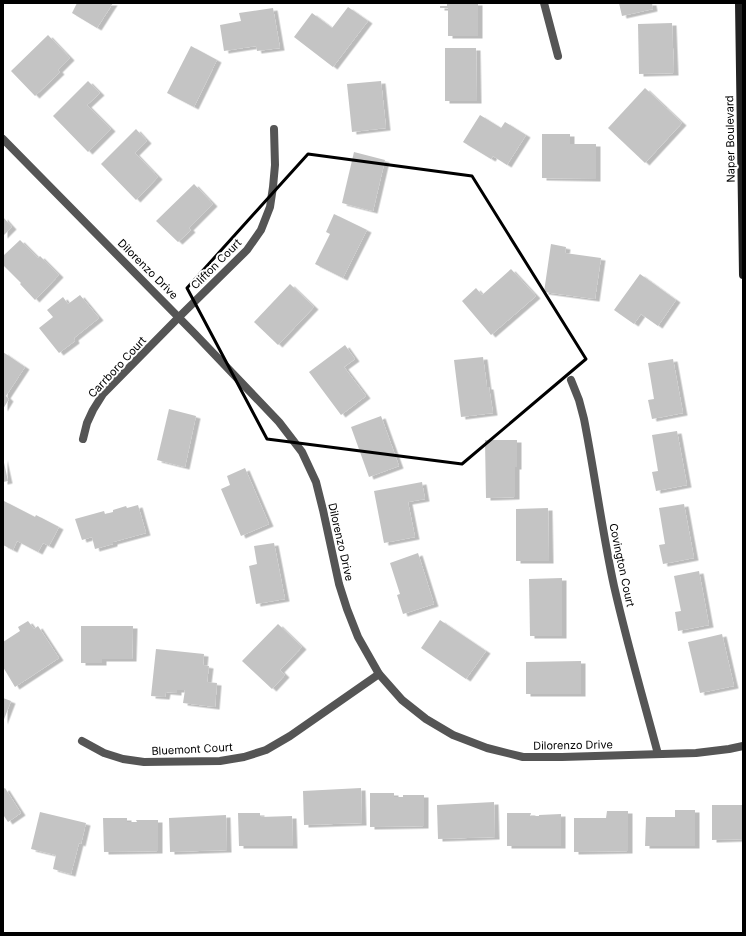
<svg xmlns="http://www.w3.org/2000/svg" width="746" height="936" font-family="Inter,sans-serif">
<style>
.building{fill:#c4c4c4;filter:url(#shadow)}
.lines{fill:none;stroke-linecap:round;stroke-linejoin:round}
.street{stroke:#555;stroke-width:8}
.secondary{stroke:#222;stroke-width:8}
.marked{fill:none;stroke:#000;stroke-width:3;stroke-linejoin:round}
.labels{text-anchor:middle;stroke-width:4;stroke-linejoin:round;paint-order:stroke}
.street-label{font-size:11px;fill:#000;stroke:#fff}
</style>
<defs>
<filter id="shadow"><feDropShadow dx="4.5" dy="2.5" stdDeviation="0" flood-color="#0004"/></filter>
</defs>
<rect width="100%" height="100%" fill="#fff"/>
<g class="building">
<polygon points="77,3 113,3 97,28 72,13"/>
<polygon points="447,3 478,3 478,36 448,36 448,8 440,8 440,6 447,6"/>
<polygon points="619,3 652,3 653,9 622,16"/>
<polygon points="348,7 368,21 333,67 294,37 312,13 332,28"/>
<polygon points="273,8 280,48 257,51 256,46 224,51 220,25 241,21 239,13"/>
<polygon points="672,23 674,73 639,74 638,24"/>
<polygon points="48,35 70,58 58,70 60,72 35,96 11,71"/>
<polygon points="191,46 217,60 194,107 167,93"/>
<polygon points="445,48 476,48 477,101 445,101"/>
<polygon points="88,81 100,93 87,105 111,129 88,152 53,116"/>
<polygon points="381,81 386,128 352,132 347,84"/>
<polygon points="645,88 682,123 645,163 608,128"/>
<polygon points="480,115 501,128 505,122 526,135 507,165 493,156 491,159 463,142"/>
<polygon points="136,129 147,141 135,153 158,177 136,200 101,164"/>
<polygon points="542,134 570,134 570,144 596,144 596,179 542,178"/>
<polygon points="354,152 385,160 373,211 342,203"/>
<polygon points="194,184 213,204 189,228 191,230 178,242 156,221"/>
<polygon points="334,214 367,230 343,278 315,264 330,234 326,232"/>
<polygon points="3,217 12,227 3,236"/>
<polygon points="20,240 38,258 40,256 59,275 35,300 20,284 21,283 3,265 3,256"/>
<polygon points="551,244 566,247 565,253 601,258 595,299 544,292"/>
<polygon points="511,269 536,296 491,335 462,301 476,288 482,295"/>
<polygon points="640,274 676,300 658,326 641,314 634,324 614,310"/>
<polygon points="290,284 314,307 278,345 254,322"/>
<polygon points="80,295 99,318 74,338 75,341 59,353 39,328 53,317 47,310 63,297 68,304"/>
<polygon points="345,345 355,359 344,367 366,396 341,415 309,372"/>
<polygon points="3,352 25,367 6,396 9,399 3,409"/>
<polygon points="483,357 487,387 489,387 493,413 461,417 454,360"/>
<polygon points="673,359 683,413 652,419 648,400 654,399 648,363"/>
<polygon points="169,409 196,416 185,467 157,460"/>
<polygon points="381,416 399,466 369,477 351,427"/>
<polygon points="677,431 687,485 656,491 652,472 658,471 652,435"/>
<polygon points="485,440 517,440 517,467 515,467 515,497 486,498"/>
<polygon points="3,458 8,481 3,482"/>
<polygon points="245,468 269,524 241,536 221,489 230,485 227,476"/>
<polygon points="422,482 425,499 408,502 415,537 384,543 374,491"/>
<polygon points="4,501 35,517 36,515 59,527 49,546 43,543 38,552 17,541 13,550 3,545 3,504"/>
<polygon points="684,504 694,558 663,564 659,545 665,544 659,508"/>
<polygon points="138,505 146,533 113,542 113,544 95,549 92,537 82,540 75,519 104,511 105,514 113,512 113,510 126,506 127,508"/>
<polygon points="548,508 549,561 516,561 516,509"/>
<polygon points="274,543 285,599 256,604 249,566 257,564 254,546"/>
<polygon points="418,553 434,604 403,614 397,595 400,594 390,563"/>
<polygon points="699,571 709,625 678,631 675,612 681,611 674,576"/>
<polygon points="562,578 562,636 530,636 529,579"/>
<polygon points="440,620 486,651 466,679 421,648"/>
<polygon points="28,621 34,629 38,626 59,658 15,687 3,667 3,642 20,631 18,627"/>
<polygon points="278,624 302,647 280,670 285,675 272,689 242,661"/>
<polygon points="81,626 133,626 132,659 102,659 102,663 81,663"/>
<polygon points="722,634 734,686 700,693 688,642"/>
<polygon points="156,649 204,654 203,665 209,666 207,682 217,683 215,707 183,703 185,690 177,690 177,693 166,692 165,697 151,696"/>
<polygon points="581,661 581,694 526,694 526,662"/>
<polygon points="3,698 11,701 3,722"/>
<polygon points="5,788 21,813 8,822 4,816 3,817 3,789"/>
<polygon points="361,788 362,823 304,825 303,791"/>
<polygon points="370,793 394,793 394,797 403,797 403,795 424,795 424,826 370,827"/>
<polygon points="494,802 495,837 438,839 437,805"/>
<polygon points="712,805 743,805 743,839 712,840"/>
<polygon points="675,810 695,810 695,846 645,846 646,817 675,817"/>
<polygon points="607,811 628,811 628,851 574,852 574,818 606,818"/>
<polygon points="40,812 86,823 81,844 79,843 71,874 53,869 56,855 31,849"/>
<polygon points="238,813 260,813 260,817 292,816 293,846 239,846"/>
<polygon points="507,813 531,813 530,816 539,816 539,815 561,814 561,846 507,846"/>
<polygon points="226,815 227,850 170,852 169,818"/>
<polygon points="103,818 127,818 127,822 137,822 136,820 158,820 158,851 104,852"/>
</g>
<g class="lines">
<g class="street">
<polyline points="544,3 558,56"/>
<polyline points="3,139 195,334 279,422 302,452 316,482 323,510 339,584 347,609 358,637 379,674 402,700 426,719 453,735 487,748 523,757 562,757 696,753 729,749 743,746"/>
<path d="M 571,380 L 579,400 L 584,419 C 595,475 602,531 614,586 C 627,643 643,698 658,754"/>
<polyline points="83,439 87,423 93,410 103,394 179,317 247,250 261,230 270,207 273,187 275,165 274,129"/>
<polyline points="82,741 104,753 123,759 144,762 220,761 244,757 266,750 290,736 379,674"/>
</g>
<polyline class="secondary" points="739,3 743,275"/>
</g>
<path class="marked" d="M 308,154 L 472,176 L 586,359 L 462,464 L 267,439 L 187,288 Z"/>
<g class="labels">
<g class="street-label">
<text transform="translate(730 139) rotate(-91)" y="4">Naper Boulevard</text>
<text transform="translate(216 264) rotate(-45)" y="4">Clifton Court</text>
<text transform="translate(148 269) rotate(45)" y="4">Dilorenzo Drive</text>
<text transform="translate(117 367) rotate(-47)" y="4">Carrboro Court</text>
<text transform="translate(341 542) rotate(77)" y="4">Dilorenzo Drive</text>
<text transform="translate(622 565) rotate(78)" y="4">Covington Court</text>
<text transform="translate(573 745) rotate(-1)" y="4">Dilorenzo Drive</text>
<text transform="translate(192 749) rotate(-3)" y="4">Bluemont Court</text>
</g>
</g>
<rect width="746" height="936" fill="none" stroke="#000000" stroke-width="8"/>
</svg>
